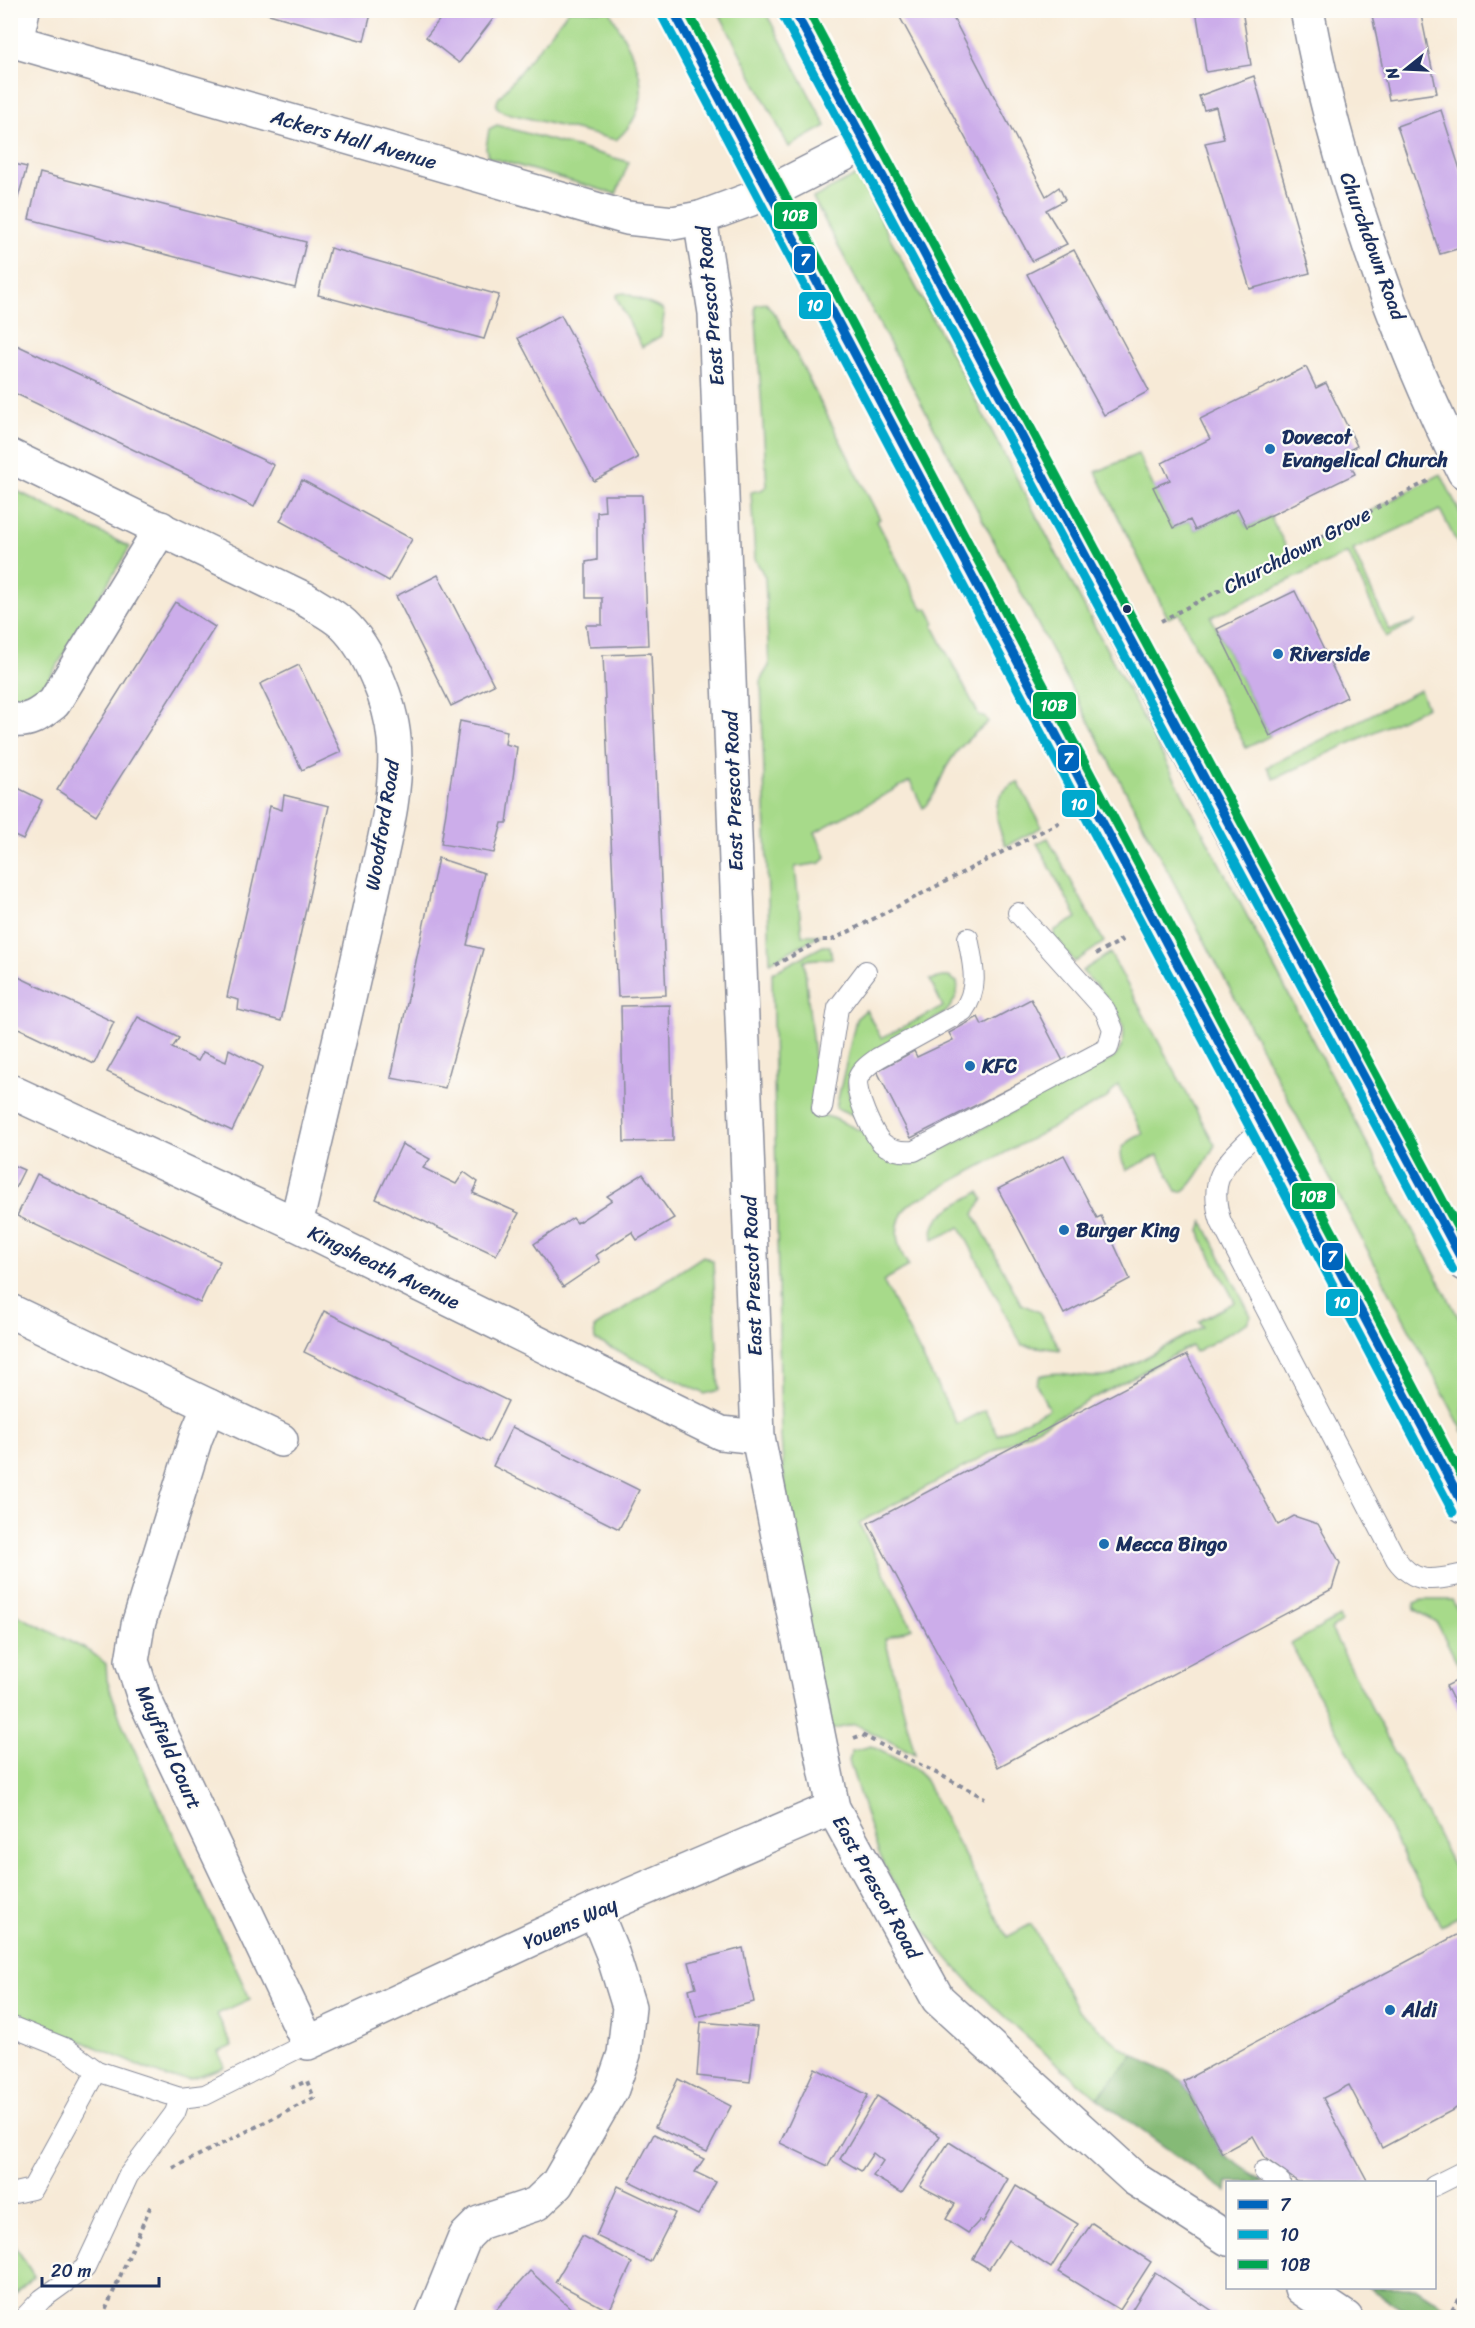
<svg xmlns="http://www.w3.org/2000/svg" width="1475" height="2328" font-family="Sriracha,sans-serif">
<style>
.green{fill:#a7da8a;stroke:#618474;stroke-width:1.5}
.forest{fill:#85ba76;stroke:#50746a;stroke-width:1.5}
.building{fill:#ccadea}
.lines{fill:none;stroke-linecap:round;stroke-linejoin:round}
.lane-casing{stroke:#898c9a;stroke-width:22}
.street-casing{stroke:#898c9a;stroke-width:36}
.highway-casing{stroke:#898c9a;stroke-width:36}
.path{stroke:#898c9a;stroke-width:4;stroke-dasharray:4.5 4.5;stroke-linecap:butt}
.lane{stroke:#fff;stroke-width:20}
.street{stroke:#fff;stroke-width:33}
.highway{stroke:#fff;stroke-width:33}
.bus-1-casing{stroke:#fdfcf7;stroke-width:14}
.bus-2-casing{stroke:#fdfcf7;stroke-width:14}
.bus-3-casing{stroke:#fdfcf7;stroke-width:14}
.bus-1{stroke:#0065bd;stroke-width:9}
.bus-2{stroke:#00a9ce;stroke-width:9}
.bus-3{stroke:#00a651;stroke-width:9}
.poi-dot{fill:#1f6fb2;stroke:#fdfcf7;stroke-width:2}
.bus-dot{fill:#1b2f5e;stroke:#fdfcf7;stroke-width:2}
.labels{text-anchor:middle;stroke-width:4.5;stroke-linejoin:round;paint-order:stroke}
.street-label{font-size:20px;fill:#1b2f5e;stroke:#fdfcf7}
.poi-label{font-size:20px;font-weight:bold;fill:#1b2f5e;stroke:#fdfcf7;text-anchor:start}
.line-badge{stroke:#fdfcf7;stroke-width:2}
.badge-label{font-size:16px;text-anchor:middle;font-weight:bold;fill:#fff}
</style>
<rect width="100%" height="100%" fill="#fdfcf7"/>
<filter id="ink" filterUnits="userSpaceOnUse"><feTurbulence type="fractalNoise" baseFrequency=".0167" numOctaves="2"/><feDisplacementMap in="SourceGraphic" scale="12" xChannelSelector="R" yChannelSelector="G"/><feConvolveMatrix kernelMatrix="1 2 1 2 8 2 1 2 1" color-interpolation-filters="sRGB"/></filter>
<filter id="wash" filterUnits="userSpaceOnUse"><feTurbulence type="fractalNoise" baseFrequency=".008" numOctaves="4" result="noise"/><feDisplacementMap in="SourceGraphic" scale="24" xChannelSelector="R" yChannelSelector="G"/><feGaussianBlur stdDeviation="1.35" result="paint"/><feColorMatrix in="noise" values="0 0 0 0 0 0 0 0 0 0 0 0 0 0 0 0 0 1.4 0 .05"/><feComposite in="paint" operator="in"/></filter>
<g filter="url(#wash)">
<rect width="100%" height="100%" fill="#f7ead7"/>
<g class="green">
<path d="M 569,10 L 610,11 C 633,55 664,99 616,140 L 503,112 L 496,106 L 498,99 Z"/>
<polygon points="718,11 765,11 826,126 789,147"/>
<polygon points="497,125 629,162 616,194 488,157 486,148 489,129"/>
<polygon points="857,175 1464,1328 1464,1433 813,198"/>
<polygon points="625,293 662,309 664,315 661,336 642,347 616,297 618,294"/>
<path d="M 766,303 L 778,319 L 880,519 L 877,521 L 923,610 L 927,608 L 935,623 L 933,626 L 979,715 L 984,716 L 988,722 C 973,735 959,746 949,763 C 939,779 937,795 923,808 L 910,781 L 815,832 L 826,857 L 821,863 L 795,867 L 802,935 L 820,935 L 770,962 L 761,679 L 769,666 L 765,577 L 755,559 L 751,492 L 761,490 L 767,486 L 755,305 Z"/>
<polygon points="1138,454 1173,528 1190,520 1195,530 1238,509 1247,527 1270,516 1290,554 1441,474 1464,521 1464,557 1440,510 1353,550 1389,630 1416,621 1386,637 1348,553 1211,617 1270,736 1246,748 1179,613 1168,618 1096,472"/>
<polygon points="11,488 130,547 39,695 14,704 11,703"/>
<polygon points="1420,690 1427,707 1274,779 1267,767"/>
<path d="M 1018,782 L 1042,827 L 1006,846 C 995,822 988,794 1018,782 Z"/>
<polygon points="1048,838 1104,942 1075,962 1053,938 1055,930 1077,918 1037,843"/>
<path d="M 823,946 L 830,946 L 832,958 L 804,960 L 816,1076 L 809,1112 L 833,1118 L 861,1131 L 865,1129 C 876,1150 888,1168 915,1164 L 1114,1058 C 1142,1026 1104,995 1082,971 L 1110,953 L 1215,1145 C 1208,1157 1192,1189 1181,1192 L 1177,1191 L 1158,1155 L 1127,1170 C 1114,1150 1124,1142 1143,1134 L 1118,1085 L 1107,1098 L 908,1205 C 892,1225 895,1246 909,1266 L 883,1281 L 957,1424 L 985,1410 L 998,1435 L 1049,1409 L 1036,1384 L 1040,1376 C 1064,1367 1089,1383 1113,1375 L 1202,1327 L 1199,1321 L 1235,1302 L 1202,1239 L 1200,1231 L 1203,1222 L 1251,1316 L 1247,1323 L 1195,1352 L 1191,1346 L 859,1523 L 912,1628 L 885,1639 L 915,1754 L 855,1724 L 827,1731 L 785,1492 L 781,1436 L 772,973 Z"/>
<path d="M 942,977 L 949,977 L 957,982 C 960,994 953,1004 946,1012 L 852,1070 C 844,1088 850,1100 858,1117 L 836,1108 L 856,1019 L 866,1010 L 881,1038 L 943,1007 L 930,980 Z"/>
<path d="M 979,1192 L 983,1199 L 974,1214 L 1021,1304 L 1039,1312 L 1061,1350 L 1022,1345 L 960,1227 L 933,1240 C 929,1214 960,1203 979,1192 Z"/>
<polygon points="703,1256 713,1261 719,1390 705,1394 595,1340 594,1328"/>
<polygon points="1422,1600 1452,1600 1464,1622 1464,1670 1462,1672 1437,1623 1415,1609 1414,1603"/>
<polygon points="11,1612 91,1652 106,1664 107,1680 121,1721 250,1999 217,2014 232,2046 218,2052 225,2067 189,2079 168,2078 11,2011"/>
<polygon points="1339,1617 1341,1622 1331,1629 1464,1887 1464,1913 1441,1926 1291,1644"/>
<path d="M 871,1746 L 916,1769 L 922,1775 L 1007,1937 L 1031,1924 L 1077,2009 L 1119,2046 L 1134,2055 L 1097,2098 C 1019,2031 919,1950 879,1853 C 867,1823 859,1791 849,1761 L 852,1751 Z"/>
<polygon points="11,2239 34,2276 11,2299"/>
</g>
<g class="forest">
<polygon points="1134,2055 1183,2081 1222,2153 1264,2182 1228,2182 1227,2192 1097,2098"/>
<polygon points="1370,2288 1416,2288 1448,2309 1442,2317 1415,2317"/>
</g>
<g id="blocks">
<g class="building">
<polygon points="255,10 372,10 364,41"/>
<polygon points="447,10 500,10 459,63 426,37"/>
<polygon points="896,10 949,10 1046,196 1059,187 1065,200 1046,210 1067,244 1032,261"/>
<polygon points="1196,10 1242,10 1251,65 1206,72"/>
<polygon points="1371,10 1420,10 1437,93 1389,100"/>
<polygon points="1254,76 1310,273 1250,289 1205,143 1224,139 1216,107 1204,110 1199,96"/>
<polygon points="1441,110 1464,182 1464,247 1440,254 1397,126"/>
<polygon points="10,163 27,167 14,211 10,210"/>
<polygon points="40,173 306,242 295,288 29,219"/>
<polygon points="330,248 499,295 484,339 318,295"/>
<polygon points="1074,250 1149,391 1104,415 1027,274"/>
<polygon points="561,315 638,458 594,481 518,338"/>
<polygon points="10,342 274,465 254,507 10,391"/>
<polygon points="1306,367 1316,388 1326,383 1357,446 1345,452 1355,474 1247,527 1238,509 1195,530 1190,520 1173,528 1153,487 1170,480 1162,463 1210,439 1200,419"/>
<polygon points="302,480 412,539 389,581 280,521"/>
<polygon points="604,495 642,495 648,645 589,647 586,625 602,625 602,598 586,598 586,562 597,560 597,512 605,511"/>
<polygon points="438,575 494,685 451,706 396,596"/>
<polygon points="1295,591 1347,697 1270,736 1217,629"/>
<polygon points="175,602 215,627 96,815 57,790"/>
<polygon points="651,653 666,995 618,997 603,655"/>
<polygon points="299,665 341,752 302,770 260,684"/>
<polygon points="460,721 507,731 505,744 517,747 507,823 502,823 494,853 441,844"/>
<polygon points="10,784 42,800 23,840 10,834"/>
<polygon points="284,795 329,806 281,1021 238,1010 239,1000 227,997 270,806 282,810"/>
<polygon points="438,858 484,873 467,945 483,949 445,1088 391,1078"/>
<polygon points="10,973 114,1022 94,1064 10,1024"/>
<polygon points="1031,999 1063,1061 911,1138 877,1071 914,1051 917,1057 953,1040 949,1033 978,1017 982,1025"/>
<polygon points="670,1005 673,1141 624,1142 621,1006"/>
<polygon points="138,1017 179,1038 172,1048 198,1061 203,1052 226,1062 229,1049 263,1067 232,1131 107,1072"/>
<polygon points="402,1144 430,1159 423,1168 456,1184 464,1172 478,1182 473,1193 519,1213 496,1255 376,1199"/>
<polygon points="1064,1155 1097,1218 1101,1216 1130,1279 1064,1314 998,1189"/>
<polygon points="10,1164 24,1170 10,1198"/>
<polygon points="37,1174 220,1261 200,1303 17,1216"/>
<polygon points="643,1174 674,1218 637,1240 632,1232 596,1255 600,1262 563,1287 534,1244 573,1218 577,1223 612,1200 607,1196"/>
<polygon points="324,1311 508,1401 488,1442 304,1352"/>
<polygon points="1187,1355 1278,1525 1294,1516 1318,1524 1340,1563 1332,1589 998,1767 868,1523"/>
<polygon points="512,1427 639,1490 619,1529 493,1466"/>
<polygon points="1464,1677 1464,1721 1446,1686"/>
<polygon points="1464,1931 1464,2104 1382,2148 1349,2085 1323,2098 1368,2182 1298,2182 1266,2159 1253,2136 1222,2153 1183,2081"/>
<polygon points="743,1948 754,2002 696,2017 689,1989 696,1987 689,1962"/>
<polygon points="701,2022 757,2027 750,2082 697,2076"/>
<polygon points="815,2068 868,2095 828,2166 780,2143"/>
<polygon points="678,2079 731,2106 707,2152 655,2127"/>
<polygon points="877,2096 940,2136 902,2193 873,2176 883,2161 873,2153 861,2171 840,2159"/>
<polygon points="654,2134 704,2159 695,2172 716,2182 698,2215 629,2181"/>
<polygon points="949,2142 1008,2179 983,2222 980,2220 968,2233 946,2219 955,2204 920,2186"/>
<polygon points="618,2186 675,2213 650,2262 596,2236"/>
<polygon points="1016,2186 1078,2224 1051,2268 1008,2240 989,2269 973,2259"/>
<polygon points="1092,2223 1151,2262 1120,2310 1058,2272"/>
<polygon points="582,2236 632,2263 609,2311 555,2282"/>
<polygon points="530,2271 575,2312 571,2318 498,2318 493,2313"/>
<polygon points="1155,2272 1217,2314 1215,2318 1128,2316"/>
</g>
</g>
</g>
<g filter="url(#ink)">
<use href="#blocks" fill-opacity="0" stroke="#898c9a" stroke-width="1.5"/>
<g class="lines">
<defs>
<g id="lane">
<path d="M 968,938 C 973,965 980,988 963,1011 L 878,1058 C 871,1063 862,1069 858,1078 C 853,1091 873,1134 882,1143 C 891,1151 903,1152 914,1151 L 1108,1048 L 1113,1029 L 1105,1010 L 1018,913"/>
<polyline points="822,1108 838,1008 866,971"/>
<path d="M 1262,1127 C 1231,1160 1205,1173 1221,1222 L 1396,1559 C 1415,1586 1435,1580 1464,1574"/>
<polyline points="10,2026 67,2049 97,2071 180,2098"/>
<polyline points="1264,2171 1280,2182"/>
<polyline points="1434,2186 1464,2171"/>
<polyline points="10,2194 32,2189 97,2071"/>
<polyline points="24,2318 42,2299 85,2268 128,2176 175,2113 180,2098 205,2095 308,2043"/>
</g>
<g id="street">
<path d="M 1307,10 C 1336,166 1393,331 1464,472"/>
<polyline points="10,40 627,218 673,223 700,218"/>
<polyline points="16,42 23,10"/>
<polyline points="864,144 770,192 700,218 715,313 758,1437 833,1808 938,1999 1135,2179 1228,2239"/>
<path d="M 10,456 L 305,599 C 317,607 332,614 343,624 C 369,649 391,703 394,739 C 399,794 381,851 370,905 C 347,1011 321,1118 296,1224"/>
<path d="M 10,719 C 28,724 40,714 54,703 L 161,528"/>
<polyline points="10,1091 296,1224 721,1433 758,1437"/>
<polyline points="10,1311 209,1406 196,1437 138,1625 132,1661 144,1698 308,2043 595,1910 833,1808"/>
<polyline points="209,1406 281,1440"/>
<polyline points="1301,2288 1346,2318"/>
<polyline points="432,2318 465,2237 479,2223 536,2204 557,2184 612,2089 624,2054 629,2007 612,1952 595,1910"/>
</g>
<g id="highway">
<polyline points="673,10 1464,1506"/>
<polyline points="794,10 1208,789 1464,1264"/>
</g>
</defs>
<use href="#lane" class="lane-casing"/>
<use href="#street" class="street-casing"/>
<use href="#highway" class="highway-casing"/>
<g class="path">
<polyline points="1161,621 1428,481"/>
<polyline points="1096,954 1121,941 1119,938"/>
<polyline points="775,965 821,940 832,940 852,930 1060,822"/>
<polyline points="854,1738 862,1735 985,1798"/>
<polyline points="173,2168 314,2098 307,2081 291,2088"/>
<polyline points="102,2318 151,2205"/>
<polyline points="1447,2318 1464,2292"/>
</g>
<use href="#lane" class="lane"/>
<use href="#street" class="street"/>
<use href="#highway" class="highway"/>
<defs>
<g id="bus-1">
<polyline points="673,10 1464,1506"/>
<polyline points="794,10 1464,1264"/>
</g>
<g id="bus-2">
<polyline points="662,16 1453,1512"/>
<polyline points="783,16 1453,1270"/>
</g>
<g id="bus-3">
<polyline points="687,10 1464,1481"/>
<polyline points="808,10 1464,1240"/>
</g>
</defs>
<use href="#bus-1" class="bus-1-casing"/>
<use href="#bus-2" class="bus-2-casing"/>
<use href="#bus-3" class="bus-3-casing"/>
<use href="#bus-1" class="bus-1"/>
<use href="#bus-2" class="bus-2"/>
<use href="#bus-3" class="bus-3"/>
</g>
</g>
<g class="poi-dot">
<circle cx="1270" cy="449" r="6"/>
<circle cx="1278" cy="654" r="6"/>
<circle cx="970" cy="1066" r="6"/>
<circle cx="1064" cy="1230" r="6"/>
<circle cx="1104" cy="1544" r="6"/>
<circle cx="1390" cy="2010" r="6"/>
</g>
<circle class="bus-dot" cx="1127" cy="609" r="5"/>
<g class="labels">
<g class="street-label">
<text transform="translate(354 139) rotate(16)" y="7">Ackers Hall Avenue</text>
<text transform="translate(1373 246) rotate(70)" y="7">Churchdown Road</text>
<text transform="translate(710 306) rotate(-95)" y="7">East Prescot Road</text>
<text transform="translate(1297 550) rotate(-28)" y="7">Churchdown Grove</text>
<text transform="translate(733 791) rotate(-92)" y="7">East Prescot Road</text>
<text transform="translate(382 825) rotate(-81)" y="7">Woodford Road</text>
<text transform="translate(384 1267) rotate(26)" y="7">Kingsheath Avenue</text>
<text transform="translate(752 1276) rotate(-92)" y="7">East Prescot Road</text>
<text transform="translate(169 1747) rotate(66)" y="7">Mayfield Court</text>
<text transform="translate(877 1887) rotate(61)" y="7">East Prescot Road</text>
<text transform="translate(570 1923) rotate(-24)" y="7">Youens Way</text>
</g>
<g class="poi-label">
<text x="1282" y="444">Dovecot<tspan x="1282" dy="23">Evangelical Church</tspan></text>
<text x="1290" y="661">Riverside</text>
<text x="982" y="1073">KFC</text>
<text x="1076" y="1237">Burger King</text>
<text x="1116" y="1551">Mecca Bingo</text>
<text x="1402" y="2017">Aldi</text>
</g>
</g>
<g class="line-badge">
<rect x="773" y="201" width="45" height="29" rx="6" fill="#00a651"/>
<rect x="793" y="245" width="23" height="29" rx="6" fill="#0065bd"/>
<rect x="798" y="291" width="34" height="29" rx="6" fill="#00a9ce"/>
<rect x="1032" y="691" width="45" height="29" rx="6" fill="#00a651"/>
<rect x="1057" y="744" width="23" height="28" rx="6" fill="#0065bd"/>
<rect x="1061" y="789" width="35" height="29" rx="6" fill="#00a9ce"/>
<rect x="1291" y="1182" width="45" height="28" rx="6" fill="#00a651"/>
<rect x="1321" y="1242" width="23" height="29" rx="6" fill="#0065bd"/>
<rect x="1325" y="1288" width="34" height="29" rx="6" fill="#00a9ce"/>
</g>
<g class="badge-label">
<text x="795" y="221">10B</text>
<text x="805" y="265">7</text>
<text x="815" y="311">10</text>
<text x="1054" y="711">10B</text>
<text x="1068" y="764">7</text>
<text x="1079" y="810">10</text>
<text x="1313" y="1202">10B</text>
<text x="1332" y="1262">7</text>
<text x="1342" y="1308">10</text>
</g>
<rect width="1475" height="2328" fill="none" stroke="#fdfcf7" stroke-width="36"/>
<rect x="1226" y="2181" width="210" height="108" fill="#fdfcf7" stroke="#a3aaba" stroke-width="1.5"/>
<rect x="1238" y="2200" width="30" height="9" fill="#0065bd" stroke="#a3aaba" stroke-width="1.5"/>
<text x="1280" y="2211" font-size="18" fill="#1b2f5e">7</text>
<rect x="1238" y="2230" width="30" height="9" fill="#00a9ce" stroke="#a3aaba" stroke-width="1.5"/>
<text x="1280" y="2241" font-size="18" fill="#1b2f5e">10</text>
<rect x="1238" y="2260" width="30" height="9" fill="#00a651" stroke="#a3aaba" stroke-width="1.5"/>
<text x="1280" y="2271" font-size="18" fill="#1b2f5e">10B</text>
<g transform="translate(1406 69) rotate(252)" stroke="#fdfcf7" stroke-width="4.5" paint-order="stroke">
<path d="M0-4.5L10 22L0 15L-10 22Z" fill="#1b2f5e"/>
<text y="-9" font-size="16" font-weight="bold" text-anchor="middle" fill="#1b2f5e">N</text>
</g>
<path d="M42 2277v9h117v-9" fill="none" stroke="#1b2f5e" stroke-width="3"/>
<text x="51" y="2277" font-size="18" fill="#1b2f5e" stroke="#fdfcf7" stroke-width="4.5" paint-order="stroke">20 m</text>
</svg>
